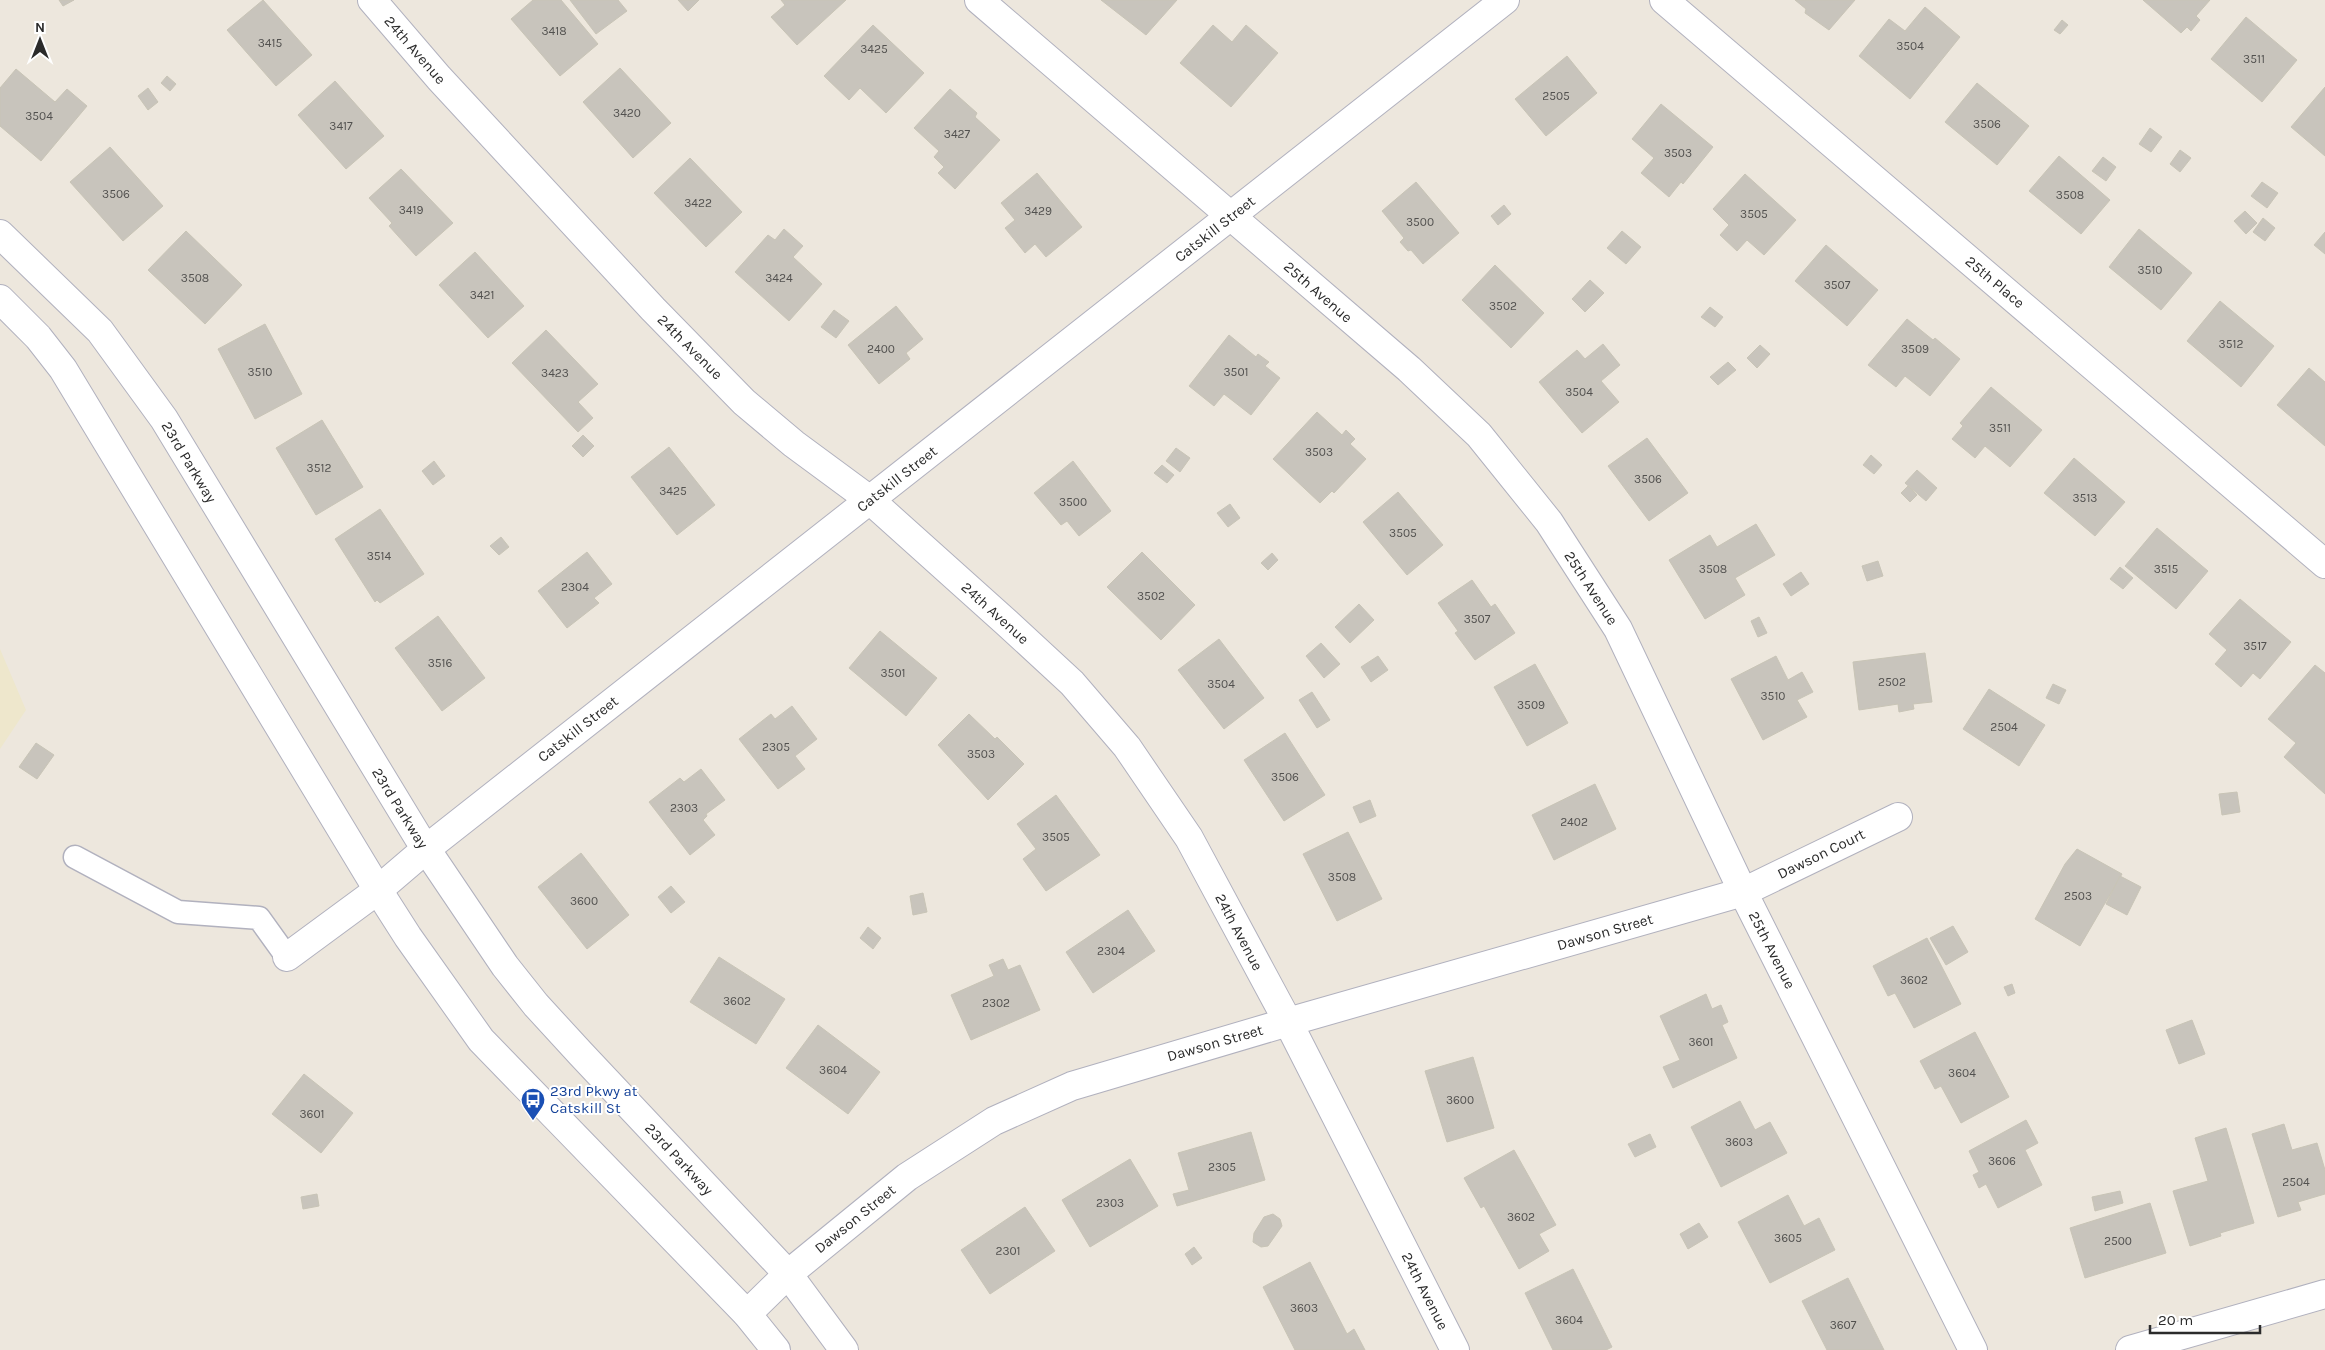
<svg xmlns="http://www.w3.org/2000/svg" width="2325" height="1350" font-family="Karla,sans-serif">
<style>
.education{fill:#eee7cc}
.building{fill:#c8c4bc;stroke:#c8c4b6}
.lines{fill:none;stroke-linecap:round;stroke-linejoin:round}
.service-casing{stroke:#b1b1be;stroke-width:25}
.minor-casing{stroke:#b1b1be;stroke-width:30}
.tertiary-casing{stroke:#b1b1be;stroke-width:30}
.service{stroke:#fff;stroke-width:22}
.minor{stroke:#fff;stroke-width:28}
.tertiary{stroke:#fff;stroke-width:28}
.labels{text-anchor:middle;stroke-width:4;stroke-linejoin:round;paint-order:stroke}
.number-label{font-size:12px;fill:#52514f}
.street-label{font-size:15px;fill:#2b2b2b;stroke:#fff}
.transit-label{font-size:15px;fill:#164399;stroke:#fff;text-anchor:start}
</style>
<rect width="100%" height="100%" fill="#ede7dd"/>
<polygon class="education" points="0,649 26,710 0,749"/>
<g class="building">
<polygon points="59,0 74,0 63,6"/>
<polygon points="263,0 312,55 276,86 227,30"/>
<polygon points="533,0 561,0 598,44 560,76 511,19"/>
<polygon points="570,0 618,0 627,11 596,34"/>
<polygon points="678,0 699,0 688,11"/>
<polygon points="781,0 846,0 797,45 771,17 785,5"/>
<polygon points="1101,0 1177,0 1146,35"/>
<polygon points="1795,0 1855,0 1829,30 1805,13 1806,9"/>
<polygon points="2143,0 2210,0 2196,16 2200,20 2191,31 2187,27 2181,33"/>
<polygon points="1925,7 1960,37 1910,99 1859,56 1889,19 1905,31"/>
<polygon points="2246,17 2297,60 2262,102 2211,59"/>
<polygon points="2062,20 2068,25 2060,34 2054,30"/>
<polygon points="873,25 924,73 886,113 860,88 849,100 824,76"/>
<polygon points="1213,25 1232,42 1246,25 1278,53 1231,107 1180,63"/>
<polygon points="1567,56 1597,93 1546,136 1515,99"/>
<polygon points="620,68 671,123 633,158 583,102"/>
<polygon points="16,69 55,102 67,89 87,106 41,161 0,126 0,88"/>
<polygon points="167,76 176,84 170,91 161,83"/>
<polygon points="335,81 384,136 346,169 298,115"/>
<polygon points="1977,83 2029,126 1997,165 1945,122"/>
<polygon points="2325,87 2325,156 2291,127"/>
<polygon points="148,88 158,102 148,110 138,96"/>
<polygon points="950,89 977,113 975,117 1000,140 955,189 938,173 944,167 934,157 939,151 914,128"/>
<polygon points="1661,104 1713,147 1683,184 1681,182 1669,197 1641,173 1654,158 1632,139"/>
<polygon points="2150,128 2162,137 2151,152 2139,144"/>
<polygon points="110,147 163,206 123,241 70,182"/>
<polygon points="2180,150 2191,158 2180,172 2170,164"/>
<polygon points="2059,156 2110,200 2081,234 2029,191"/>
<polygon points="2103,157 2116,167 2106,181 2092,171"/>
<polygon points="690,158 742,212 706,247 654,193"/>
<polygon points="401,169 453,223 416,256 389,226 392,223 369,198"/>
<polygon points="1037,173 1082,227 1046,257 1035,244 1025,253 1005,228 1015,220 1001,203"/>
<polygon points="1745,174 1796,220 1764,255 1747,240 1737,251 1720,235 1729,225 1713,209"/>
<polygon points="1416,182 1459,233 1423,264 1411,250 1408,251 1400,242 1404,238 1382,211"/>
<polygon points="2262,182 2278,193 2267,208 2251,196"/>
<polygon points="1504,205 1511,214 1498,225 1491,216"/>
<polygon points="2245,211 2257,223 2246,234 2234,221"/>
<polygon points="2263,218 2275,228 2265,241 2253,232"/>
<polygon points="784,229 803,246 793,257 822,284 789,321 735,272 768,235 775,240"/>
<polygon points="2139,229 2192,273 2161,310 2109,267"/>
<polygon points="186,231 242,285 205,324 148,270"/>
<polygon points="1622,231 1641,247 1626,264 1607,248"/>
<polygon points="2325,232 2325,254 2314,245"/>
<polygon points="1826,245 1878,290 1847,326 1795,281"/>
<polygon points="475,252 524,306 488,338 439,285"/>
<polygon points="1495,265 1544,313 1511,348 1462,300"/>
<polygon points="1590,280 1604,293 1585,312 1572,299"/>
<polygon points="2220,301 2274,346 2241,387 2187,341"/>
<polygon points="896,306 923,339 906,353 910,359 879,384 848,345"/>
<polygon points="1710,307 1723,317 1715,327 1701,317"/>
<polygon points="834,310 849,321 836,338 821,327"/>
<polygon points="1907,319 1933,340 1935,338 1960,359 1930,396 1905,376 1896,387 1868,365"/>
<polygon points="265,324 302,394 255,419 218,349"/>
<polygon points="546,330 598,384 578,402 593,418 578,432 512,363"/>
<polygon points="1229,335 1256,357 1258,354 1269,362 1265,366 1280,378 1251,415 1224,394 1214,406 1189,386"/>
<polygon points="1603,344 1620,365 1601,381 1619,402 1582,433 1539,382 1577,350 1585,359"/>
<polygon points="1760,345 1770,354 1757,368 1747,358"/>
<polygon points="1728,362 1736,370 1718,385 1710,377"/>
<polygon points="2309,368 2325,382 2325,446 2277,405"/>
<polygon points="1991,387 2042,430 2010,467 1985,446 1975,458 1952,439 1963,426 1960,423"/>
<polygon points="1317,412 1342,435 1346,430 1355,439 1350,444 1366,459 1334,493 1332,491 1320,503 1273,459"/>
<polygon points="322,420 363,487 316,515 276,448"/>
<polygon points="583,435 594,446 583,457 572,446"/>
<polygon points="1647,438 1688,493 1649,521 1608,466"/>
<polygon points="669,447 715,505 677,535 631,477"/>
<polygon points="1176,448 1190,458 1180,472 1166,461"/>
<polygon points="1871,455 1882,465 1874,474 1863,465"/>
<polygon points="2074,458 2125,502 2095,536 2044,493"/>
<polygon points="434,461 445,476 433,485 422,471"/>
<polygon points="1073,461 1111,511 1079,536 1067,521 1061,525 1034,493"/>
<polygon points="1162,465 1174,475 1167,483 1154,473"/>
<polygon points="1917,470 1937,488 1926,501 1905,483"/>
<polygon points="1908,486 1917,495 1910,502 1901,493"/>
<polygon points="1398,492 1443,545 1407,575 1363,522"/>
<polygon points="1230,504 1240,518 1228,527 1217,513"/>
<polygon points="380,509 424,574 380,603 377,600 375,602 335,539"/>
<polygon points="1756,524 1775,555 1735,578 1745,595 1705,619 1669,560 1710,535 1717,547"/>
<polygon points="2157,528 2208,571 2176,609 2125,566"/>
<polygon points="501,537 509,547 499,555 490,546"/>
<polygon points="587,552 612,584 594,598 599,603 567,628 538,591"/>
<polygon points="1142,552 1195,605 1161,640 1107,587"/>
<polygon points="1272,553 1278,560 1268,570 1261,563"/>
<polygon points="1878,561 1883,576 1867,581 1862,566"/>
<polygon points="2120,567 2133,578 2123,589 2110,579"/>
<polygon points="1801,572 1809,584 1791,596 1783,584"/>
<polygon points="1472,580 1491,607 1495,604 1515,633 1475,660 1455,633 1458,631 1438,603"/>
<polygon points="2240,599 2291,642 2260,679 2253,673 2241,687 2215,664 2227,650 2209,634"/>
<polygon points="1359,604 1374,620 1350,643 1335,627"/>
<polygon points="438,616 485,678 442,711 395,648"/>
<polygon points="1759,617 1767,633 1758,637 1751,621"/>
<polygon points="880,631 937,678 906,716 849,668"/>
<polygon points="1219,639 1264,698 1224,729 1178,670"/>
<polygon points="1321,643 1340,664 1324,678 1306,656"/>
<polygon points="1925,653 1932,702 1913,704 1914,709 1899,712 1898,704 1859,710 1853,662"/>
<polygon points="1378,656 1388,670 1371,682 1361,667"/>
<polygon points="1776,656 1788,680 1802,672 1813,692 1797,700 1807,717 1763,740 1731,679"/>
<polygon points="1535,664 1568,723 1527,746 1494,687"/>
<polygon points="2315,665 2325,673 2325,794 2284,757 2296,743 2268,719"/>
<polygon points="2053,684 2066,690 2059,704 2046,698"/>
<polygon points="1989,689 2045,725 2019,766 1963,729"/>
<polygon points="1312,692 1330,720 1317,728 1299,700"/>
<polygon points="792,706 817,739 795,756 805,769 778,789 739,739 771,714 775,719"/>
<polygon points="969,714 995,739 997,737 1024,764 988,800 938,745"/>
<polygon points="1285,733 1325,795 1284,821 1244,760"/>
<polygon points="36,743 54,755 37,779 19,767"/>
<polygon points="701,769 725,800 706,814 707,816 703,820 715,835 690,855 649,802 680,778 684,782"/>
<polygon points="1595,784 1616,829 1554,860 1532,815"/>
<polygon points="2237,792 2240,812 2222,815 2219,794"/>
<polygon points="1056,795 1100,855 1046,891 1023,859 1036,849 1017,824"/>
<polygon points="1370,800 1376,816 1360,823 1353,807"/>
<polygon points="1348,832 1382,899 1337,921 1303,854"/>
<polygon points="2077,849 2122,874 2080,946 2035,919 2065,864"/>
<polygon points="581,853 629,915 587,949 538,887"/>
<polygon points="2120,876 2141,887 2127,915 2106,904"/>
<polygon points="671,886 685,902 671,913 658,897"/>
<polygon points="923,893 927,912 913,915 910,896"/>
<polygon points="1128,910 1155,951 1093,993 1066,952"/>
<polygon points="1953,926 1968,952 1946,965 1930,938"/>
<polygon points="868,927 881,938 873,949 860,938"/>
<polygon points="1927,938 1961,1004 1914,1028 1895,993 1888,996 1873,966"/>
<polygon points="719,957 785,999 756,1044 690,1002"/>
<polygon points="1003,959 1008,970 1020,965 1040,1010 971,1040 951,995 994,976 989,965"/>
<polygon points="2012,984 2015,993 2008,996 2004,987"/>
<polygon points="1706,994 1712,1009 1721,1005 1728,1022 1722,1025 1737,1058 1673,1088 1663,1067 1680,1060 1660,1016"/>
<polygon points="2192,1020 2205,1054 2179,1064 2166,1030"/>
<polygon points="818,1025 880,1072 848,1114 786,1068"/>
<polygon points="1975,1032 2009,1097 1961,1123 1941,1086 1935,1089 1920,1061"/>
<polygon points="1473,1057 1494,1128 1447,1142 1425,1071"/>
<polygon points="304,1074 353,1113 321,1153 272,1114"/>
<polygon points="1740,1101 1755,1130 1770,1122 1787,1153 1721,1187 1691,1127"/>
<polygon points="2026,1120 2038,1143 2025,1150 2042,1185 1998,1208 1986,1184 1979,1188 1973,1175 1979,1172 1969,1151"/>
<polygon points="2284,1124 2292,1150 2317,1143 2325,1170 2325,1194 2298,1202 2301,1210 2278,1217 2252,1134"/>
<polygon points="2226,1128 2254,1223 2220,1233 2221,1236 2190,1246 2173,1191 2208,1181 2195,1138"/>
<polygon points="1251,1132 1265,1180 1177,1206 1173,1194 1189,1190 1178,1153"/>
<polygon points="1650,1134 1656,1147 1635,1157 1628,1144"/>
<polygon points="1514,1150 1556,1225 1539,1234 1549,1251 1519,1269 1484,1206 1481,1208 1464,1178"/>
<polygon points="1130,1159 1158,1206 1090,1247 1062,1200"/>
<polygon points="2120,1191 2123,1203 2095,1211 2092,1197"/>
<polygon points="317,1194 319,1206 303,1209 301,1197"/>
<polygon points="1788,1195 1804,1226 1819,1218 1835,1250 1770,1283 1738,1222"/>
<polygon points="2150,1203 2166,1253 2085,1278 2070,1228"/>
<polygon points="1025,1207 1055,1251 990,1294 961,1250"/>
<polygon points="1273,1214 1280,1219 1282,1226 1268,1246 1261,1247 1253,1242 1254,1233 1264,1217"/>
<polygon points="1699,1223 1708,1237 1688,1249 1680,1234"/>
<polygon points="1194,1247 1202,1258 1192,1265 1185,1254"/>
<polygon points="1310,1262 1347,1334 1354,1329 1365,1350 1295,1350 1263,1287"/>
<polygon points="1573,1269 1612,1347 1606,1350 1553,1350 1525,1293"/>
<polygon points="1848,1278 1884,1350 1827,1350 1802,1301"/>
</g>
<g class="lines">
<defs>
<polyline id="service" points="75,857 178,912 259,918 287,957"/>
<g id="minor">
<polyline points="372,0 439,78 653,309 744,402 794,444 870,500 1007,623 1072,683 1127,747 1189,838 1288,1022 1455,1350"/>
<polyline points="979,0 1409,369 1479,435 1549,522 1618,629 1743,892 1973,1350"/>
<polyline points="1664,0 2325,564"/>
<polyline points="287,957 378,890 426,849 1505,0"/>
<polyline points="747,1314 788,1274 907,1177 994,1121 1072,1086 1288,1022 1743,892 1898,817"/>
<polyline points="2130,1350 2325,1294"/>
</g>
<g id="tertiary">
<polyline points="0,234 100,331 164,419 418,837 505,966 536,1005 581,1054 788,1274 844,1350"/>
<polyline points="0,299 38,337 63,369 378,890 408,937 481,1040 747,1314 776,1350"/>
</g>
</defs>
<use href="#service" class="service-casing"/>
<use href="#minor" class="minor-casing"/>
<use href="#tertiary" class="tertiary-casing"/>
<use href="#service" class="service"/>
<use href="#minor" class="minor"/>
<use href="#tertiary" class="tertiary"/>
</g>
<defs>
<symbol id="bus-pin" viewBox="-11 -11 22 30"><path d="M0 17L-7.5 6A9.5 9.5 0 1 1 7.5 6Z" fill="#1a4fb4" stroke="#fff"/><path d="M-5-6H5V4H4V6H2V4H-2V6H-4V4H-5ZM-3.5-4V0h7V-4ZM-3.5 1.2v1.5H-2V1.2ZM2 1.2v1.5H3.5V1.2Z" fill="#fff"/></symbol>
</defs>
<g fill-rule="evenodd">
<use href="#bus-pin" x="519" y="1086" width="28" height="38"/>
</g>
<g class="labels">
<g class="number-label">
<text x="554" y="35">3418</text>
<text x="270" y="47">3415</text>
<text x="1910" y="50">3504</text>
<text x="874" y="53">3425</text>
<text x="2254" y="63">3511</text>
<text x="1556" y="100">2505</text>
<text x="627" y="117">3420</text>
<text x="39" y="120">3504</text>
<text x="1987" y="128">3506</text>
<text x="341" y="130">3417</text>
<text x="957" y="138">3427</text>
<text x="1678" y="157">3503</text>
<text x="116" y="198">3506</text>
<text x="2070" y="199">3508</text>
<text x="698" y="207">3422</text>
<text x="411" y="214">3419</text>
<text x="1038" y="215">3429</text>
<text x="1754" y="218">3505</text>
<text x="1420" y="226">3500</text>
<text x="2150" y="274">3510</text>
<text x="195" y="282">3508</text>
<text x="779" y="282">3424</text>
<text x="1837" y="289">3507</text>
<text x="482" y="299">3421</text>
<text x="1503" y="310">3502</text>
<text x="2231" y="348">3512</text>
<text x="881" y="353">2400</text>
<text x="1915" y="353">3509</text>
<text x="260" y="376">3510</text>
<text x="1236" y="376">3501</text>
<text x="555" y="377">3423</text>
<text x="1579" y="396">3504</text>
<text x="2000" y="432">3511</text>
<text x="1319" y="456">3503</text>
<text x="319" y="472">3512</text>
<text x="1648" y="483">3506</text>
<text x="673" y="495">3425</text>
<text x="2085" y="502">3513</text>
<text x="1073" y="506">3500</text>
<text x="1403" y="537">3505</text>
<text x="379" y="560">3514</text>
<text x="1713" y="573">3508</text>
<text x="2166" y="573">3515</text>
<text x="575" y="591">2304</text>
<text x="1151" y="600">3502</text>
<text x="1477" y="623">3507</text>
<text x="2255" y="650">3517</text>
<text x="440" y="667">3516</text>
<text x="893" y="677">3501</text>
<text x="1892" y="686">2502</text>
<text x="1221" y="688">3504</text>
<text x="1773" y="700">3510</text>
<text x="1531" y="709">3509</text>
<text x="2004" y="731">2504</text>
<text x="776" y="751">2305</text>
<text x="981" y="758">3503</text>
<text x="1285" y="781">3506</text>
<text x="684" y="812">2303</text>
<text x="1574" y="826">2402</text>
<text x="1056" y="841">3505</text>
<text x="1342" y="881">3508</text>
<text x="2078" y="900">2503</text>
<text x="584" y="905">3600</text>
<text x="1111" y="955">2304</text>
<text x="1914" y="984">3602</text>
<text x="737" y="1005">3602</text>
<text x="996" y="1007">2302</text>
<text x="1701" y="1046">3601</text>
<text x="833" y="1074">3604</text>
<text x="1962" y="1077">3604</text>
<text x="1460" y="1104">3600</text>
<text x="312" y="1118">3601</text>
<text x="1739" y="1146">3603</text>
<text x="2002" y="1165">3606</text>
<text x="1222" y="1171">2305</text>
<text x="2296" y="1186">2504</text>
<text x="1110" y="1207">2303</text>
<text x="1521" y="1221">3602</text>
<text x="1788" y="1242">3605</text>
<text x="2118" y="1245">2500</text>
<text x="1008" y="1255">2301</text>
<text x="1304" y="1312">3603</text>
<text x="1569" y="1324">3604</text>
<text x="1843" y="1329">3607</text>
</g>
<g class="street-label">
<text transform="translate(415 50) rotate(49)" y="5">24th Avenue</text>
<text transform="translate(1215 229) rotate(-38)" y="5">Catskill Street</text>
<text transform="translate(1995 282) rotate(40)" y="5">25th Place</text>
<text transform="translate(1318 292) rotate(41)" y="5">25th Avenue</text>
<text transform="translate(690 347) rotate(45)" y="5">24th Avenue</text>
<text transform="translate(189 462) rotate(59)" y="5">23rd Parkway</text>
<text transform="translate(897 479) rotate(-38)" y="5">Catskill Street</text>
<text transform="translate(1591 588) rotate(57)" y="5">25th Avenue</text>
<text transform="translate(995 613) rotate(42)" y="5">24th Avenue</text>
<text transform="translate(578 729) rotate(-38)" y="5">Catskill Street</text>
<text transform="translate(400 808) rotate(58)" y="5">23rd Parkway</text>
<text transform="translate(1821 854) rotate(-26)" y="5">Dawson Court</text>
<text transform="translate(1239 932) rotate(62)" y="5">24th Avenue</text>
<text transform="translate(1605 932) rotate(-16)" y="5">Dawson Street</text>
<text transform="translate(1772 950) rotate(63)" y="5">25th Avenue</text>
<text transform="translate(1215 1043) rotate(-16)" y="5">Dawson Street</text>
<text transform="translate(679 1159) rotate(47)" y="5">23rd Parkway</text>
<text transform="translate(855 1219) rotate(-39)" y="5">Dawson Street</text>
<text transform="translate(1425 1291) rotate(63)" y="5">24th Avenue</text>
</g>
<g class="transit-label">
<text x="550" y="1096">23rd Pkwy at<tspan x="550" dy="17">Catskill St</tspan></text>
</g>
</g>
<g transform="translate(40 40)" stroke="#ffffff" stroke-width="4" paint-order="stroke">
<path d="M0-4L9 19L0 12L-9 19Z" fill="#2b2b2b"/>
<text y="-8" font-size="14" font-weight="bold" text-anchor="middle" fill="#2b2b2b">N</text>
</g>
<path d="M2150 1325v8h110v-8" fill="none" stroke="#2b2b2b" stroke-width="2.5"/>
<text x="2158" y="1325" font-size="15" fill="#2b2b2b" stroke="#ffffff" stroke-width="4" paint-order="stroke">20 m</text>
</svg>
